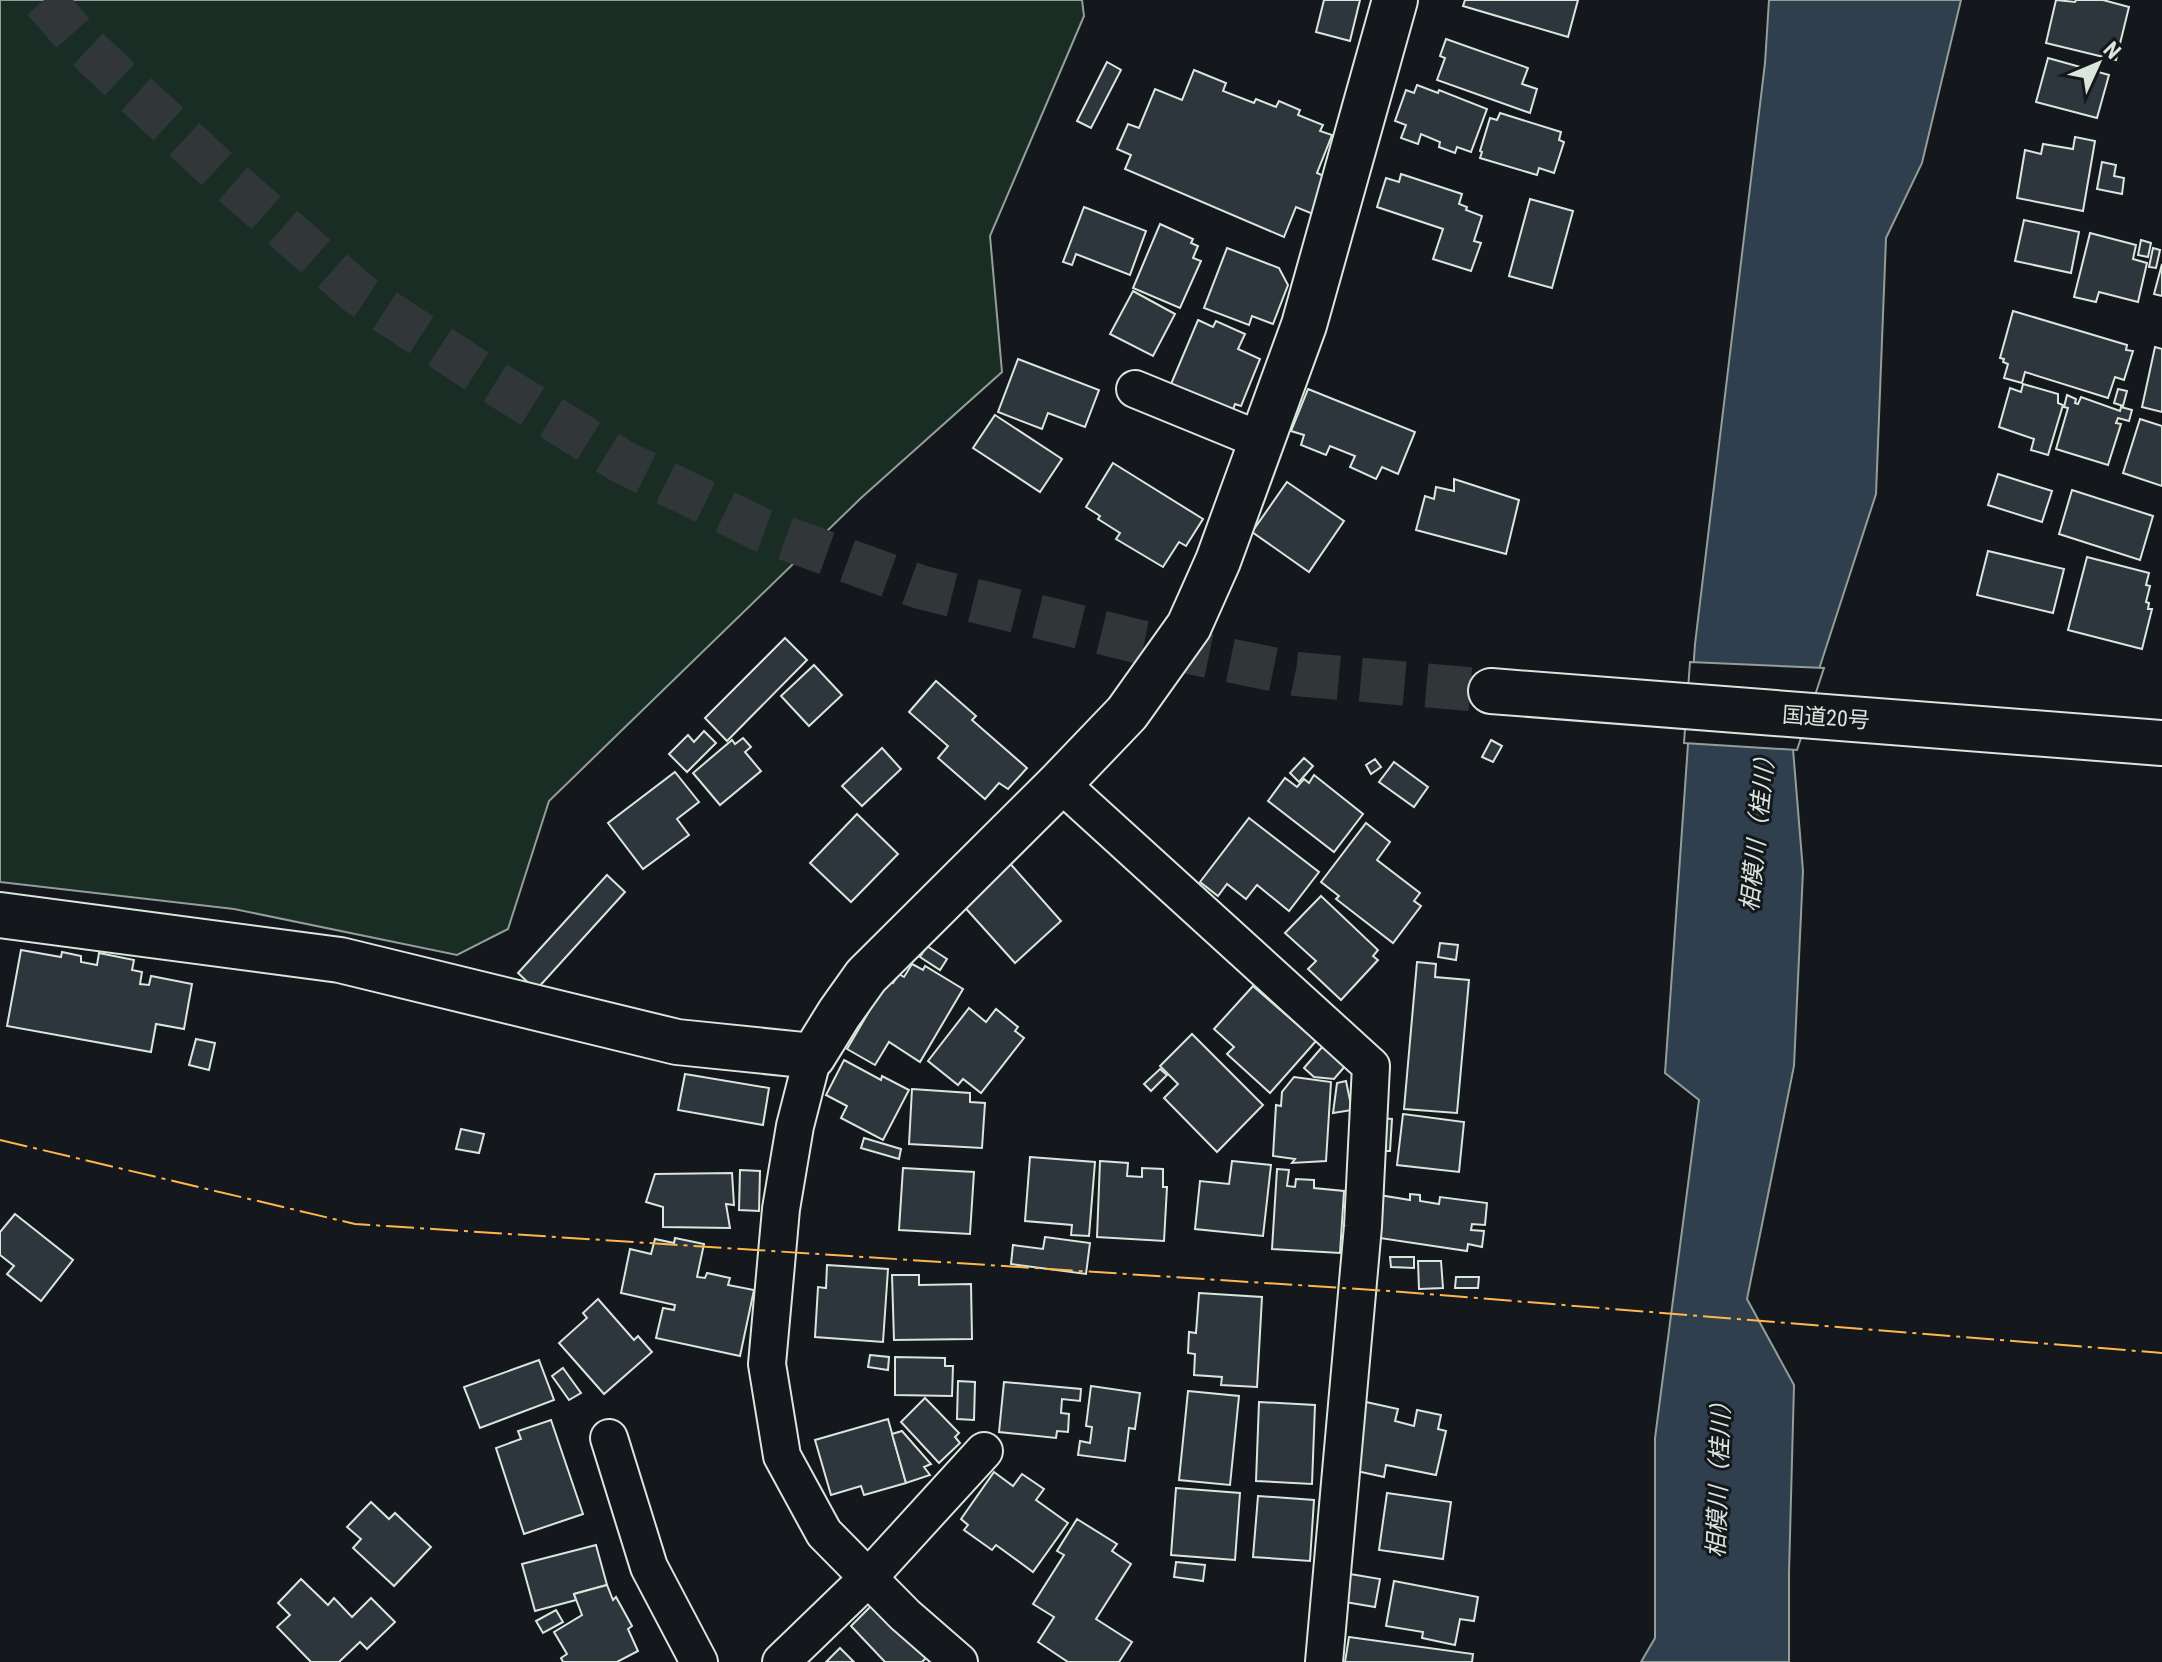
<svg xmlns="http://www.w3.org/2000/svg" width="2162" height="1662" font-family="'Roboto Condensed','Noto Sans JP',sans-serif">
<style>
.green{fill:#1a2d24;stroke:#939e99;stroke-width:2}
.water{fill:#2f3f4d;stroke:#939e99;stroke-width:2}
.pier{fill:#14181c;stroke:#939e99;stroke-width:2}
.building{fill:#2c363c;stroke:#d8e6dc;stroke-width:2}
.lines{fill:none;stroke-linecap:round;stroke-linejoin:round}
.trunk-tunnel{stroke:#313739;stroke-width:44;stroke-dasharray:44 22;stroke-linecap:butt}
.minor-casing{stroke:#d8e6dc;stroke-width:40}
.tertiary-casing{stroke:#d8e6dc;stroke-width:48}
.trunk-casing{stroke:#d8e6dc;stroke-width:48}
.minor{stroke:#14181c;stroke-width:36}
.tertiary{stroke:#14181c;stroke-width:44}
.trunk{stroke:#14181c;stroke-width:44}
.power{stroke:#ffb74d;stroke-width:2;stroke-dasharray:28 6 4 6;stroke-linecap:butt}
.labels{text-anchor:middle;stroke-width:6;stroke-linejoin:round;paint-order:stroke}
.street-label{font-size:22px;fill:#d8e6dc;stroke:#14181c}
.water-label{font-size:24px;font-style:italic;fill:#d8e6dc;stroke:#14181c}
</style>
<rect width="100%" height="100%" fill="#14181c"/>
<polygon class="green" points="0,0 1082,0 1084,16 990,236 1002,372 861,498 549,801 508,929 457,955 234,909 0,882"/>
<polygon class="water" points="1769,0 1961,0 1922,163 1886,238 1876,494 1793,749 1803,871 1794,1066 1747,1299 1794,1385 1789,1573 1789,1662 1641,1662 1655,1638 1655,1438 1699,1100 1665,1073 1695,644 1765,63"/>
<polygon class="pier" points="1690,662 1824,668 1797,750 1684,743"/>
<g class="building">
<polygon points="1324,0 1360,0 1350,41 1316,32"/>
<polygon points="1465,0 1578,0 1568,37 1463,6"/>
<polygon points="2056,0 2075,2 2076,0 2103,0 2129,7 2116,60 2046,43"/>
<polygon points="1446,39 1528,68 1522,84 1537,89 1530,113 1437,80 1445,58 1440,56"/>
<polygon points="2048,58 2109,75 2097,118 2036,102"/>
<polygon points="1107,62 1121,70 1091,128 1077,121"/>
<polygon points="1194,70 1226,83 1223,91 1254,103 1256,99 1276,107 1279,101 1300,110 1298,115 1323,125 1320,131 1332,135 1317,173 1328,178 1313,214 1296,207 1284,237 1125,169 1131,155 1117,149 1128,124 1139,128 1155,89 1182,100"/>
<polygon points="1417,85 1438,93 1439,90 1487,109 1471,152 1457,147 1455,153 1439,147 1440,142 1421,134 1418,144 1401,138 1406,125 1395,121 1406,90 1414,93"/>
<polygon points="1500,113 1561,132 1559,140 1564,142 1554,173 1539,168 1537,175 1480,158 1482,152 1480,151 1490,118 1497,120"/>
<polygon points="2075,137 2095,141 2083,211 2017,198 2025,150 2041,154 2043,144 2073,149"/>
<polygon points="2102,162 2116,165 2114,176 2124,178 2122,194 2097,189"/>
<polygon points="1401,174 1462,194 1459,204 1467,207 1466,210 1482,216 1474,241 1481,243 1471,271 1433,259 1443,229 1377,207 1386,178 1399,182"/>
<polygon points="1530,199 1573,211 1552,288 1509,276"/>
<polygon points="1084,207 1146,231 1130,275 1076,254 1072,265 1063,262"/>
<polygon points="2024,220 2079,232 2071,273 2015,261"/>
<polygon points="1160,224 1193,239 1191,243 1198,246 1193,258 1201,261 1180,308 1133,288"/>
<polygon points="2090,233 2136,245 2133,259 2147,263 2138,302 2099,292 2096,302 2074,297"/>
<polygon points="2141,240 2151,243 2148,257 2138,255"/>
<polygon points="1227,248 1279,268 1288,285 1273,324 1252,316 1249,325 1204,308"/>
<polygon points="2153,248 2160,250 2156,268 2149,267"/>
<polygon points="2162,264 2162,296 2154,294"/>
<polygon points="1133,291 1175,314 1153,356 1110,334"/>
<polygon points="2013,311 2127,345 2126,350 2133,351 2124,380 2115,377 2108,398 2025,372 2022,383 2004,378 2008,364 2003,362 2004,359 2000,358"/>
<polygon points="1198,320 1213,327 1216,321 1245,334 1238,349 1260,359 1241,406 1235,404 1233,410 1171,384"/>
<polygon points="2155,347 2162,349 2162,412 2142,407"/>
<polygon points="1018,359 1099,390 1085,427 1048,413 1042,429 998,412"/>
<polygon points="2023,384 2058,394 2058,403 2063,405 2048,455 2031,450 2034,439 1999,427 2010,388 2021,392"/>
<polygon points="1308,389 1415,432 1398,474 1382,467 1376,479 1350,467 1355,456 1330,446 1326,455 1301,445 1304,435 1291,431"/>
<polygon points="2118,389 2127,391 2123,406 2114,403"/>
<polygon points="2067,395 2076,399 2075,403 2078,404 2081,397 2120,411 2121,407 2132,410 2129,421 2118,418 2116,423 2121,424 2108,465 2056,449 2068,408 2064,407"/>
<polygon points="995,415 1062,459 1040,492 973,448"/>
<polygon points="2140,419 2162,426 2162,486 2123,473"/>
<polygon points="1113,463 1203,519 1186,546 1179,542 1163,567 1116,539 1120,533 1098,519 1100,516 1086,507"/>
<polygon points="1998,474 2052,491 2042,522 1988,505"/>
<polygon points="1454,479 1519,500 1506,554 1416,530 1425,496 1434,499 1436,487 1454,491"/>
<polygon points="1287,482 1344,521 1309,572 1252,532"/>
<polygon points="2072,490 2153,516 2140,560 2059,534"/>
<polygon points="1988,551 2064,569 2053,613 1977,595"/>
<polygon points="2087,557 2149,573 2146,585 2150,586 2146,602 2149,603 2148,609 2152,609 2142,649 2068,630"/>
<polygon points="785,638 807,660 727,741 705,718"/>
<polygon points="814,665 842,695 809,726 781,696"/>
<polygon points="936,681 976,716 972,720 1027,768 1008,789 999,783 985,799 938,758 948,746 909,712"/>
<polygon points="704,731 716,743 687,772 669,754 688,735 694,742"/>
<polygon points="743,738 751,747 745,752 761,771 720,805 693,773 732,740 735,744"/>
<polygon points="1491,740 1502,746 1493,762 1482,757"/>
<polygon points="882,748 901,769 862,806 842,786"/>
<polygon points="1304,758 1313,766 1299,782 1290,773"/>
<polygon points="1375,759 1381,767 1371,774 1366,765"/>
<polygon points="1394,762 1428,787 1414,807 1379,782"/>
<polygon points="675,772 699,802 677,819 689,835 643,869 608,823"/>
<polygon points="1314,775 1363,814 1334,852 1268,801 1285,778 1297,787 1304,779 1309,783"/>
<polygon points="857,814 898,854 851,902 810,863"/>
<polygon points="1249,818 1319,872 1289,911 1257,885 1246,899 1227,884 1218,896 1200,882"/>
<polygon points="1366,823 1390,842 1377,860 1420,893 1414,901 1421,906 1393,943 1336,899 1339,896 1321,882"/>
<polygon points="1007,860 1061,921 1015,963 960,902"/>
<polygon points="607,875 625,892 536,990 518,973"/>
<polygon points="1321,896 1378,950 1373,956 1378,960 1341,1000 1308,969 1316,961 1285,933"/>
<polygon points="1440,943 1458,945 1456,960 1438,957"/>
<polygon points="927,946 947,959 940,970 920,957"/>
<polygon points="21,950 61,957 62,952 81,956 81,962 97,965 99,953 134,960 132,970 142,972 140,984 149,985 151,976 192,984 184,1029 156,1024 151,1052 7,1026"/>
<polygon points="1417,962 1436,964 1435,977 1469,980 1457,1113 1404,1109"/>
<polygon points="912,964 923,970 925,966 963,989 920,1062 889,1042 875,1065 847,1049 888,979 893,983 899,974 904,977"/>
<polygon points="1253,986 1316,1041 1270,1093 1227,1054 1234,1047 1214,1029"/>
<polygon points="969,1008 986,1022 996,1009 1018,1027 1015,1031 1024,1038 981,1093 963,1079 958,1085 928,1061"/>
<polygon points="1192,1034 1263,1105 1217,1152 1164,1098 1178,1084 1160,1066"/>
<polygon points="196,1039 215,1043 209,1070 189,1065"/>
<polygon points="1323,1046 1346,1065 1334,1079 1314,1077 1304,1068"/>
<polygon points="844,1060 881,1080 882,1076 909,1090 883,1140 841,1118 847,1106 826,1095"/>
<polygon points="1160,1069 1167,1075 1151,1091 1144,1084"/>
<polygon points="685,1074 769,1088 763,1125 678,1110"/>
<polygon points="1294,1077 1331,1082 1326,1161 1292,1163 1295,1159 1273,1156 1276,1105 1281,1106 1282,1092"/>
<polygon points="1346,1081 1352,1110 1333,1113 1337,1083"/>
<polygon points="912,1089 970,1093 970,1102 985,1103 982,1148 909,1144"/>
<polygon points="1403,1114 1464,1122 1459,1172 1397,1165"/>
<polygon points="1380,1118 1392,1119 1390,1151 1378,1151"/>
<polygon points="461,1129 484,1134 479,1153 456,1149"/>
<polygon points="864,1138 901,1149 899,1159 861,1148"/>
<polygon points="1030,1157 1095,1162 1089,1236 1071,1235 1072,1225 1025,1221"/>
<polygon points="1100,1161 1128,1163 1127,1176 1142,1177 1142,1168 1163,1169 1163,1187 1167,1187 1164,1241 1097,1237"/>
<polygon points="1232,1161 1271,1165 1263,1236 1195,1229 1200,1181 1229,1184"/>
<polygon points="903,1168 974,1172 970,1234 899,1230"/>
<polygon points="1277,1169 1289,1170 1287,1186 1295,1187 1296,1179 1314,1180 1314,1188 1344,1191 1340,1253 1272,1249"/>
<polygon points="740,1170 760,1171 759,1211 739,1210"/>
<polygon points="732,1173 734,1205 726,1204 730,1228 663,1227 663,1207 646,1202 655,1174"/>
<polygon points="1410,1194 1420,1195 1420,1201 1439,1204 1440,1197 1487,1203 1485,1225 1472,1224 1471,1230 1484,1231 1482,1247 1468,1244 1467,1251 1373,1237 1379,1195 1410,1200"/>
<polygon points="15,1214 73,1260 41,1301 7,1274 14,1266 0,1255 0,1232"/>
<polygon points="1045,1237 1090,1243 1086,1274 1011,1264 1013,1245 1043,1249"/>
<polygon points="675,1238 704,1244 697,1277 705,1278 707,1273 730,1278 728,1285 754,1290 740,1356 656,1338 663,1308 674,1310 675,1305 621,1293 630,1249 651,1254 655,1239 674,1243"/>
<polygon points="1390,1257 1414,1257 1414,1268 1391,1267"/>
<polygon points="1418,1261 1441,1261 1443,1288 1419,1289"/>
<polygon points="827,1265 888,1269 883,1342 815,1337 818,1287 826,1288"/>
<polygon points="892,1275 919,1275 919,1285 971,1284 972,1339 894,1340"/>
<polygon points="1456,1277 1479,1277 1478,1288 1455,1288"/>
<polygon points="1199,1293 1262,1297 1257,1387 1221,1385 1222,1377 1194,1375 1195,1354 1188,1353 1189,1332 1196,1333"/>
<polygon points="598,1299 634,1340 638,1336 652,1352 604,1394 559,1343 587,1318 583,1313"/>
<polygon points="870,1355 889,1357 888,1370 868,1367"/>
<polygon points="895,1357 945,1358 945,1366 953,1366 952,1396 895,1395"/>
<polygon points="539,1360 554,1400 480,1428 464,1387"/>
<polygon points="563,1368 581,1393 569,1400 552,1376"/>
<polygon points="958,1381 975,1382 974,1420 957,1419"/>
<polygon points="1004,1382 1081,1389 1080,1401 1062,1399 1061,1413 1069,1414 1068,1432 1057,1431 1056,1438 999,1432"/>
<polygon points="1091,1386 1140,1393 1135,1429 1129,1428 1125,1461 1078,1455 1080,1441 1090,1443 1092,1427 1086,1426"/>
<polygon points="1188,1391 1239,1396 1230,1485 1179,1480"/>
<polygon points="925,1398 959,1433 955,1437 960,1443 939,1463 901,1422"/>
<polygon points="1259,1402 1315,1405 1312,1484 1256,1481"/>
<polygon points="1366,1402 1398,1409 1395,1421 1414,1426 1417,1410 1441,1415 1438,1429 1446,1431 1436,1475 1386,1465 1384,1477 1352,1470"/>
<polygon points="888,1419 906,1483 864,1495 861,1486 831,1495 815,1440"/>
<polygon points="551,1420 583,1514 524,1534 496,1448 521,1439 518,1431"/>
<polygon points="902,1431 931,1464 924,1467 930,1475 906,1483 892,1434"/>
<polygon points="994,1472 1013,1486 1022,1474 1044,1489 1036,1500 1068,1523 1033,1572 996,1545 992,1550 964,1530 968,1525 961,1519"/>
<polygon points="1176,1488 1240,1493 1235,1560 1171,1555"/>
<polygon points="1387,1493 1451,1502 1443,1559 1379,1550"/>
<polygon points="1258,1496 1314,1500 1310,1561 1253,1557"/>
<polygon points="371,1502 389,1519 395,1513 431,1547 394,1586 353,1548 361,1539 347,1527"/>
<polygon points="1077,1519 1117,1544 1112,1551 1131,1564 1096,1619 1132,1642 1119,1662 1068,1662 1038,1642 1054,1617 1033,1604 1064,1555 1057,1551"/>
<polygon points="596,1545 607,1585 574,1594 576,1600 535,1611 522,1564"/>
<polygon points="1176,1562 1205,1565 1203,1581 1174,1577"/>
<polygon points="1350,1574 1380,1579 1375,1607 1345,1602"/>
<polygon points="301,1579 328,1605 334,1598 352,1617 371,1598 395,1622 367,1649 360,1642 339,1662 311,1662 277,1627 290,1615 278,1603"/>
<polygon points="1394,1581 1478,1597 1474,1621 1460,1619 1455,1645 1422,1638 1423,1632 1386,1626"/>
<polygon points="607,1585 613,1600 616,1597 632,1626 628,1629 638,1651 617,1662 563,1662 561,1658 567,1654 554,1632 582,1615 574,1594"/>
<polygon points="873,1604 926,1658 922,1662 885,1662 851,1626"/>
<polygon points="556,1610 563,1622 543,1633 536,1621"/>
<polygon points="1349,1637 1473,1654 1472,1662 1345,1662"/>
<polygon points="840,1648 854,1662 826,1662"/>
</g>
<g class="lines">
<polyline class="trunk-tunnel" points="44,0 83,45 223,175 359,294 495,383 621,461 760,529 920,587 1136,641 1296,674 1491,691"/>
<defs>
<g id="minor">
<polyline points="1135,389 1262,441"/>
<polyline points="1060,783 1371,1066 1363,1226 1324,1662"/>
<polyline points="813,1056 795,1126 781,1209 767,1364 782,1456 824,1533 905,1615 959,1662"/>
<polyline points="609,1438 649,1567 699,1662"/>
<polyline points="781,1662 868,1578 984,1451"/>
</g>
<polyline id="tertiary" points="0,915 340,960 677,1042 813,1056 839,1014 866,976 1060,783 1127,713 1189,626 1218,561 1304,325 1395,0"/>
<polyline id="trunk" points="1491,691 2162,743"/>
</defs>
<use href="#minor" class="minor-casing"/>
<use href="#tertiary" class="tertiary-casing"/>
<use href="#trunk" class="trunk-casing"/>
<use href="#minor" class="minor"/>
<use href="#tertiary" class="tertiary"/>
<use href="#trunk" class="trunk"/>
<polyline class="power" points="0,1140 355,1224 1389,1291 2162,1353"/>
</g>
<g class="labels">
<g class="street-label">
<text transform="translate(1826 717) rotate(4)" y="8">国道20号</text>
</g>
<g class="water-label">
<text transform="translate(1758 828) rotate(-84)" y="8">相模川（桂川）</text>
<text transform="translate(1719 1474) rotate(-88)" y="8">相模川（桂川）</text>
</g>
</g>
<g transform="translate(2098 64) rotate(46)" stroke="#14181c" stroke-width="6" paint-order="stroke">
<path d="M0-6L14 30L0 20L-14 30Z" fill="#d8e6dc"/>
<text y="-12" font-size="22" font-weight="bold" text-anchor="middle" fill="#d8e6dc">N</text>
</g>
</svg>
